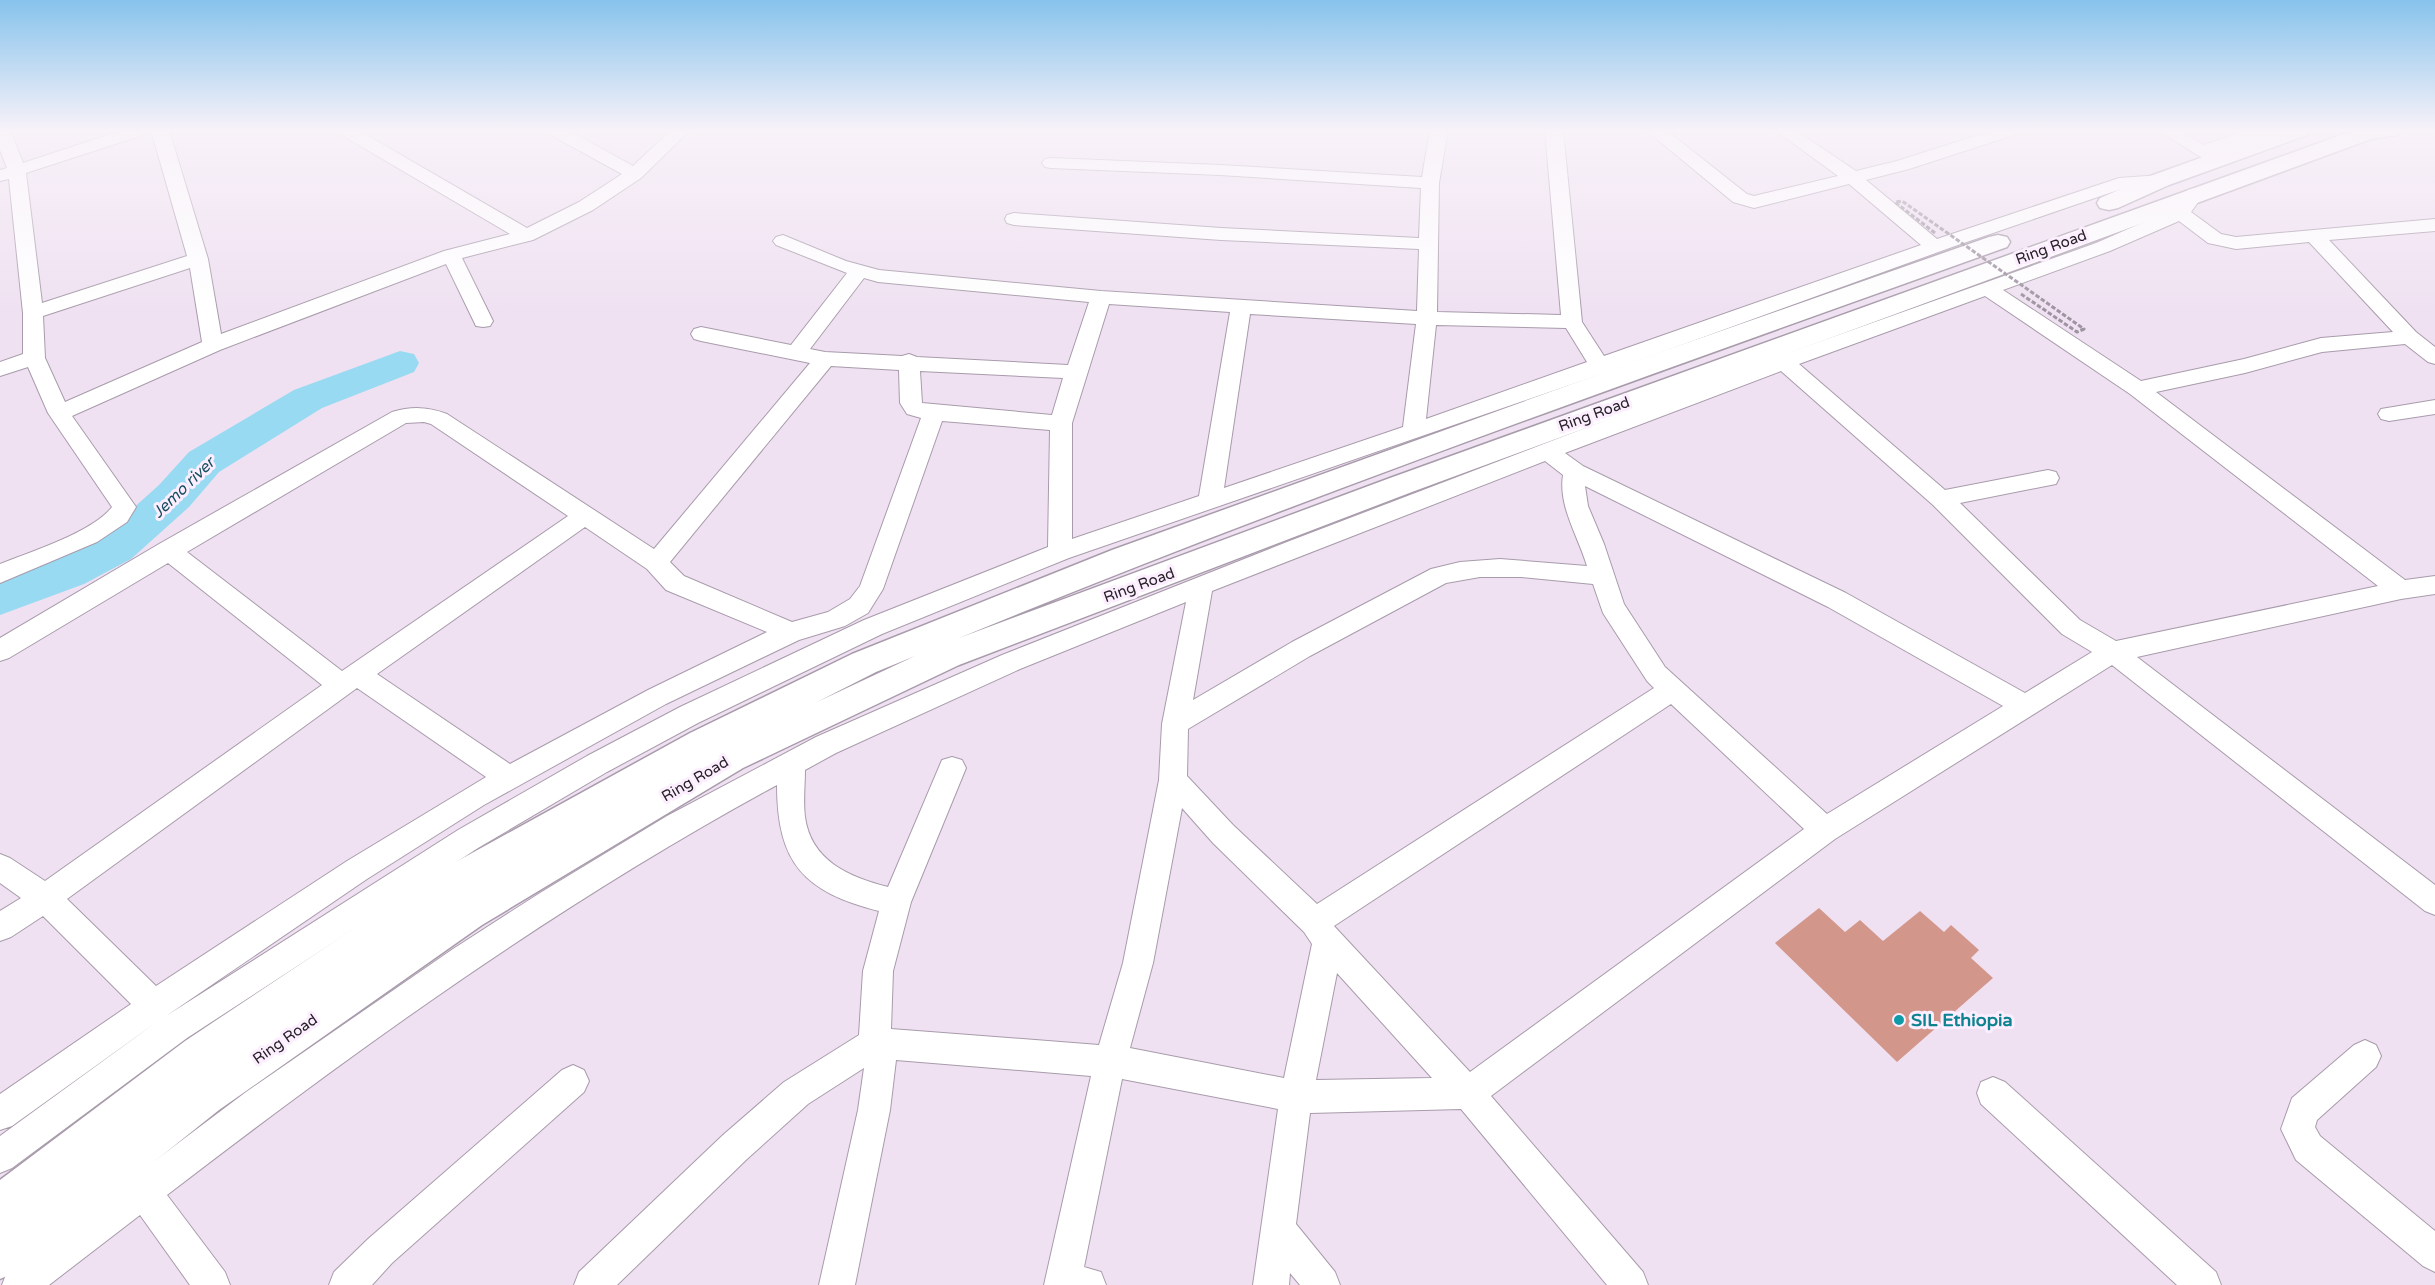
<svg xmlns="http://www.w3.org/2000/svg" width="2435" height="1285" font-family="'Varela Round',sans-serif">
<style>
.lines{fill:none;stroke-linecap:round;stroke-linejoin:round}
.river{fill:#97daf2;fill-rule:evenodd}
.building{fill:#d3968b}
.minor-casing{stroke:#a89bab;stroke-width:2}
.highway-casing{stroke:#a89bab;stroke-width:3}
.minor{fill:#fff;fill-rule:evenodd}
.highway{fill:#fff;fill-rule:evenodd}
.path-bridge{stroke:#9e94a0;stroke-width:3;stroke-dasharray:4.5 2;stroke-linecap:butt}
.culture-dot{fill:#0f9aa8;stroke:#fceeff;stroke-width:2}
.labels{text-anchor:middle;stroke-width:6;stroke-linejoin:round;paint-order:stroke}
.street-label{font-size:15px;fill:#262127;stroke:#fceeff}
.water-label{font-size:16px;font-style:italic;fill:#154e5f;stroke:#fceeff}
.near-culture-label{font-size:18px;font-weight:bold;fill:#0d838f;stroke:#fceeff;text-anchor:start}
</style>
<rect width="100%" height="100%" fill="#efe1f1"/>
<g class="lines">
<polygon class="river" points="400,351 414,354 419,363 414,372 322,408 219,472 189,507 131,559 84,584 0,615 0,580 52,560 101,537 159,485 189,452 294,390"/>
</g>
<polygon class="building" points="1819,908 1845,932 1860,920 1883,941 1920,911 1944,932 1951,925 1979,950 1971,958 1993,978 1897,1062 1775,943"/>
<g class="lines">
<defs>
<g id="minor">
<path d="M 0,130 L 10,130 L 23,163 L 123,130 L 149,130 L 146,134 L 26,173 L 42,303 L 187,256 L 151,130 L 169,130 L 208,259 L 221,334 L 444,251 L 510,234 L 340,134 L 337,130 L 358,130 L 527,228 L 579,202 L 622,174 L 549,134 L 546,130 L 568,130 L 633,166 L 671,130 L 690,130 L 641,178 L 593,210 L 533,240 L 462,258 L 493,321 L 490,326 L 483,327 L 476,326 L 446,264 L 220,350 L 72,416 L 136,507 L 127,522 L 97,542 L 0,583 L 0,564 C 30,552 93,532 112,507 L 48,413 L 28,367 L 0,376 L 0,362 L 23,354 L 23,313 L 9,179 L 0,181 L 0,170 L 7,168 L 0,150 ZM 190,268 L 202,342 L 65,402 L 45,358 L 43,316 Z"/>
<path d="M 1430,130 L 1448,130 L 1439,183 L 1437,312 L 1561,315 L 1545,130 L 1563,130 L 1582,322 L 1604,356 L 1921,245 L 1849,184 L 1754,208 L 1733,202 L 1646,130 L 1666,130 L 1747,194 L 1754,196 L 1838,176 L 1775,130 L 1795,130 L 1856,171 L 1897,161 L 1994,130 L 2020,130 L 2017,134 L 1909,169 L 1866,180 L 1937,239 L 2119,178 L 2161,175 L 2167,176 L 2170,180 L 2167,184 L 2127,187 L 1955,246 L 1607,372 L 1069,558 L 882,634 L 698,723 L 607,772 L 478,848 L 187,1038 L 12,1168 L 0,1173 L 0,1136 L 158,1021 L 12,1126 L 0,1130 L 0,1094 L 131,1004 L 43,916 L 11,937 L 0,941 L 0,911 L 21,898 L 0,883 L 0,854 L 10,858 L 45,881 L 322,685 L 168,563 L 9,658 L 0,661 L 0,638 L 159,544 L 392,412 C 412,406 428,407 447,414 L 654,549 L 810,363 L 701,341 L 694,339 L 691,334 L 694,329 L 701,327 L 791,345 L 847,273 L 776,245 L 773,241 L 776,237 L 783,235 L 846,261 L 879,270 L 1101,291 L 1417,311 L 1419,249 L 1221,240 L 1014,225 L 1007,223 L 1005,219 L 1007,215 L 1014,213 L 1221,228 L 1419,238 L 1421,188 L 1220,175 L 1051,168 L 1045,167 L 1042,163 L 1045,159 L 1051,158 L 1220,165 L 1422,177 ZM 864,278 L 878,282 L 1089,302 L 1068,365 L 917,357 L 909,354 L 902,356 L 825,352 L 810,349 ZM 1109,304 L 1230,312 L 1199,496 L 1072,539 L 1072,423 ZM 1250,314 L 1416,324 L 1403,427 L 1224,488 ZM 1436,325 L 1566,328 L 1587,362 L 1426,419 ZM 831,366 L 899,370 L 900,403 L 907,414 L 921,418 L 860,586 L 850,599 L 828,612 L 792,622 L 684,576 L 670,562 ZM 920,371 L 1063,378 L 1052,415 L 922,403 ZM 942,421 L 1050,430 L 1048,547 L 864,620 L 680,707 L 587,756 L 458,830 L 166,1016 L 367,879 L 484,805 L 666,704 L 799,640 L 845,626 L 868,613 L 883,589 ZM 424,422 L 431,424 L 568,516 L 342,671 L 187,552 L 406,423 ZM 585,527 L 647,569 L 666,590 L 767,632 L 648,690 L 510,764 L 377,674 ZM 357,688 L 486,777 L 347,861 L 156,986 L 67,899 Z"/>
<polygon points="2158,130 2179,130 2204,145 2248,130 2273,130 2270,134 2217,152 2225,159 2222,163 2210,163"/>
<path d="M 2195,188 L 2202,190 L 2204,194 L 2191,212 L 2221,234 L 2236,237 L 2435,219 L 2435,231 L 2329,240 L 2416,332 L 2435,347 L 2435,364 L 2428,362 L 2405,344 L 2322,352 L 2245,373 L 2156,392 L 2405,580 L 2435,576 L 2435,594 L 2401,599 L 2137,657 L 2435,885 L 2435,915 L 2425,911 L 2112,665 L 1835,839 L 1491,1096 L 1643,1272 L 1648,1285 L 1607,1285 L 1461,1109 L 1310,1113 L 1296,1224 L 1335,1272 L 1340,1285 L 1300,1285 L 1290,1273 L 1289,1285 L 1253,1285 L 1278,1109 L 1122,1079 L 1084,1267 L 1101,1272 L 1106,1285 L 1044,1285 L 1091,1076 L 896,1060 L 890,1110 L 855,1285 L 819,1285 L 858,1110 L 864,1068 L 808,1104 L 747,1159 L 617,1285 L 574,1285 L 579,1272 L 723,1135 L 784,1082 L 859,1035 L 863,971 L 879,911 C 804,892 777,863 777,785 C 561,902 362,1045 167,1195 L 225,1272 L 230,1285 L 190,1285 L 140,1215 L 49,1285 L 2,1285 L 7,1272 L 246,1092 L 453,949 L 540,893 L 667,816 L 816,737 L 1002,655 L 1287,542 L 1690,388 L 2096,243 L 2174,209 L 2188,190 ZM 2179,221 L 2208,243 L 2236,249 L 2309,242 L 2393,332 L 2321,338 L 2244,359 L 2141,381 L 2003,290 L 2110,251 ZM 1985,296 L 2130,394 L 2378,586 L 2116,641 L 2080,620 L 1960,503 L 2056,484 L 2059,478 L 2056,472 L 2048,470 L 1945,490 L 1799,364 ZM 1781,371 L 1933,505 L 2062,634 L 2092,652 L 2025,693 L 1846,593 L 1583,466 L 1565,453 ZM 1545,461 L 1563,475 C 1558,506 1578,536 1587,566 L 1500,559 L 1460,562 L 1431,569 L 1292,642 L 1193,700 L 1212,591 ZM 1585,486 L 1828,607 L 2003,706 L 1827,814 L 1665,667 L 1624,604 L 1604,544 L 1588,506 ZM 1480,577 L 1521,577 L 1593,584 L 1603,613 L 1647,681 L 1654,688 L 1317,904 L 1233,825 L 1187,776 L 1188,729 L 1310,656 L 1446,583 ZM 1186,602 L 1162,724 L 1159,780 L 1123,963 L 1099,1045 L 891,1029 L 893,971 L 911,902 L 966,768 L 962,760 L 952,757 L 942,760 L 888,887 C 849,877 811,861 805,817 C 803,801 805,785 805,770 L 836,753 L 1020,669 ZM 1671,704 L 1804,829 L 1470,1072 L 1334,926 ZM 1182,808 L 1213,843 L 1304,932 L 1312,944 L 1284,1078 L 1130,1048 L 1153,963 ZM 1337,973 L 1432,1078 L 1316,1080 Z"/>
<polygon points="2435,400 2435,414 2389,421 2381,419 2378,414 2381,409"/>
<polygon points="2365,1040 2376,1045 2381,1056 2376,1067 2317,1120 2315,1127 2320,1136 2435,1231 2435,1272 2423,1266 2296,1160 2281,1129 2292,1098 2354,1045"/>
<polygon points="573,1065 584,1070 589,1081 584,1092 392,1263 372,1285 329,1285 334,1272 368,1239 562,1070"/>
<polygon points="1993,1077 2005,1082 2216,1272 2221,1285 2177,1285 1981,1104 1977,1093 1981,1082"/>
</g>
<g id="highway">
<polygon points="2278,130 2310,130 2307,135 2169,185 2118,208 2109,210 2100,208 2097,203 2100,198 2153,175"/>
<path d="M 2355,130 L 2400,130 L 2397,135 L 2371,139 L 1412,492 L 959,665 L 743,768 L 482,925 L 219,1110 L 16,1272 L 0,1279 L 0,1180 L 185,1041 L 443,869 L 690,733 L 852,654 L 1112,550 L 1658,353 L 1989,237 L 1998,235 L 2007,237 L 2010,242 L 2007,247 C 1656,373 1304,496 959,638 L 1390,478 ZM 915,656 L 817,702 L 876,672 Z"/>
</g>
</defs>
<use href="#minor" class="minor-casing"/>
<use href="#highway" class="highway-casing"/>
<use href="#minor" class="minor"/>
<use href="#highway" class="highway"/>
<polyline class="path-bridge" points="1935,233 1895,202 1902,201 2084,329 2077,332 2021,294"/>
</g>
<linearGradient id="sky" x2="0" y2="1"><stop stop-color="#87c3ec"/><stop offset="0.42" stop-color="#f8f2f9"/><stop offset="1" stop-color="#f8f2f9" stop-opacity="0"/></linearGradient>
<rect width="2435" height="310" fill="url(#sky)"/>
<circle class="culture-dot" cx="1899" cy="1020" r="6"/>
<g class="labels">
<g class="street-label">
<text transform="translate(2051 247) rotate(-20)" y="5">Ring Road</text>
<text transform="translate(1594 414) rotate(-20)" y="5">Ring Road</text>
<text transform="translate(1139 585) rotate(-20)" y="5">Ring Road</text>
<text transform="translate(695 779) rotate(-30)" y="5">Ring Road</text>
<text transform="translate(285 1039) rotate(-35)" y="5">Ring Road</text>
</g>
<g class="water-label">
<text transform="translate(183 487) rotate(-44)" y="6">Jemo river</text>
</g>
<g class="near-culture-label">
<text x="1911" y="1026">SIL Ethiopia</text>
</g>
</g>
</svg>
